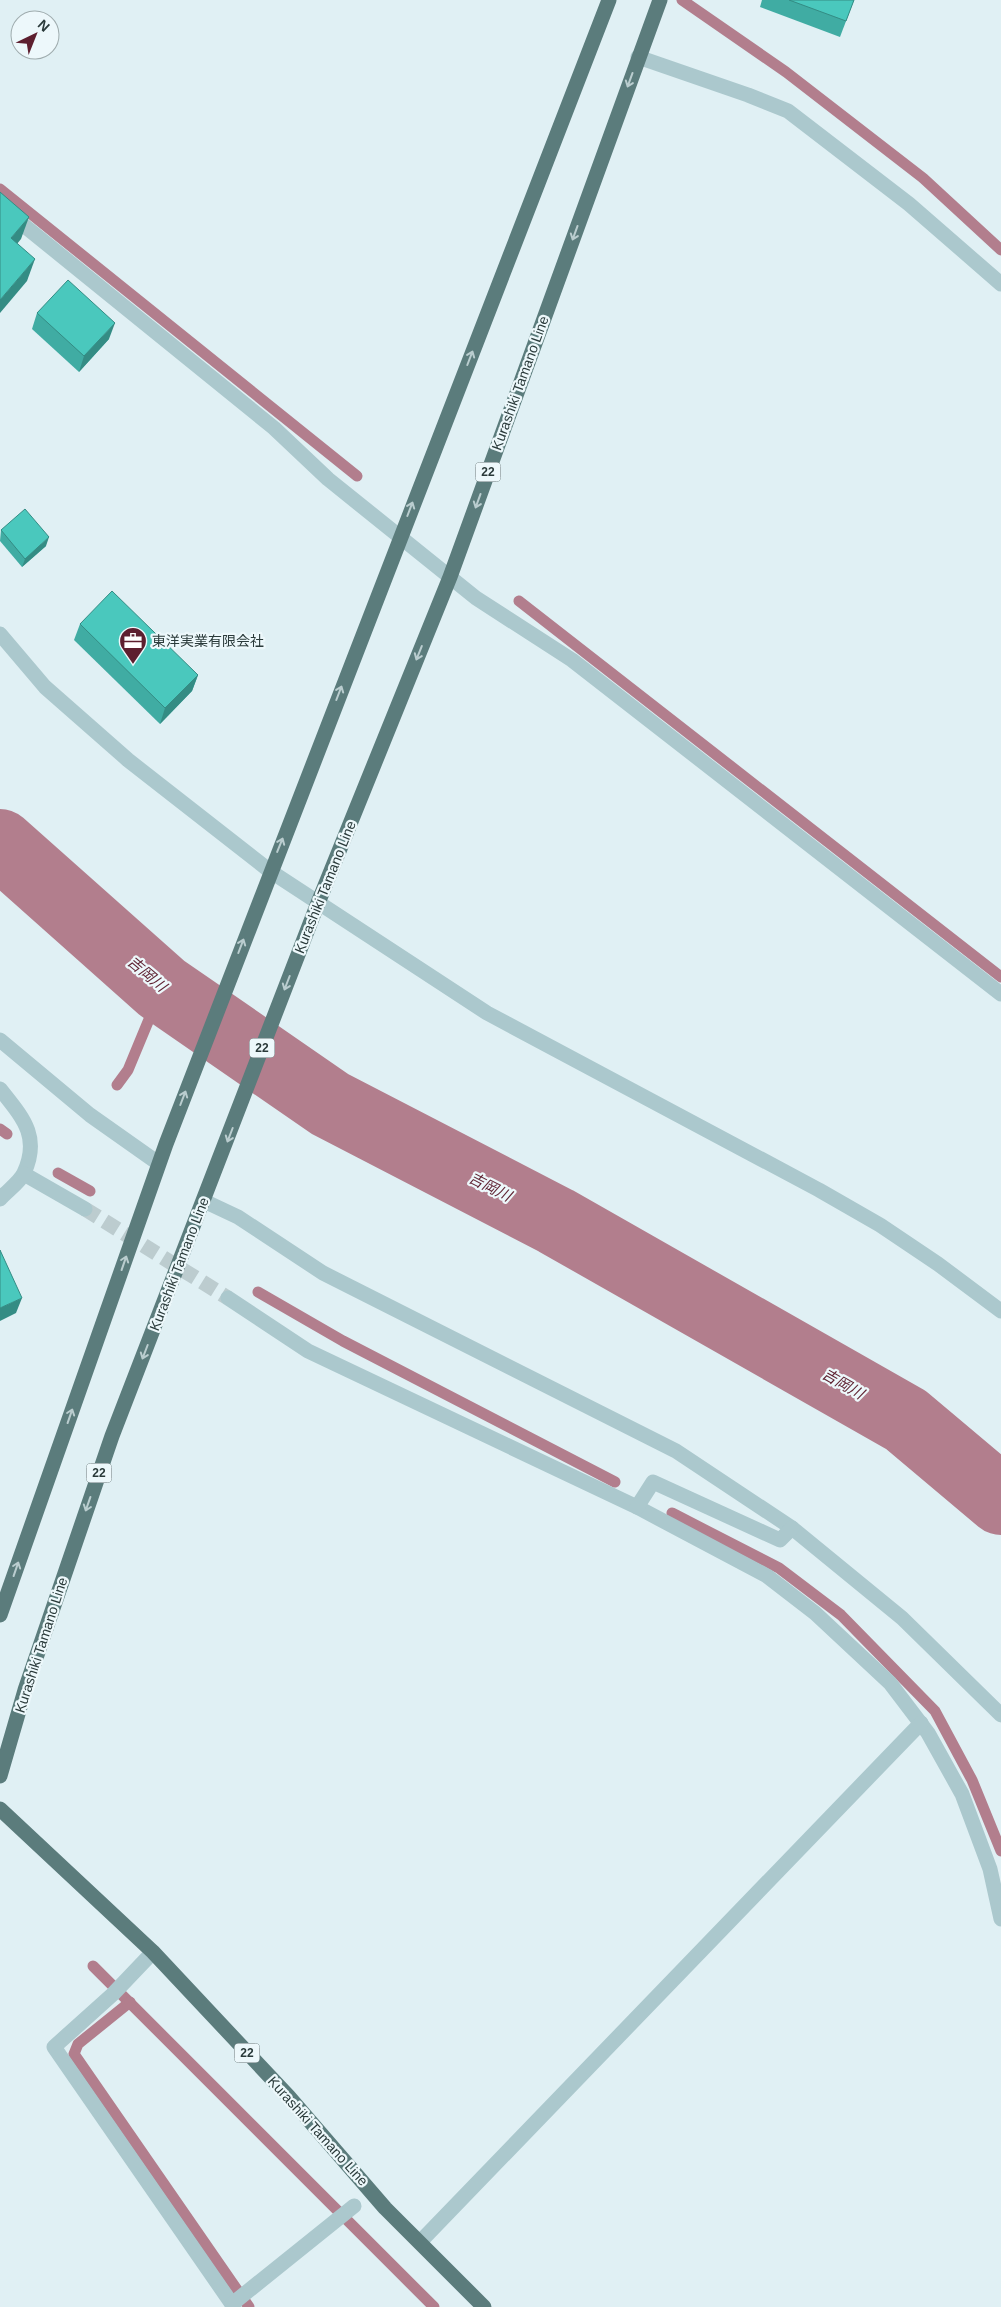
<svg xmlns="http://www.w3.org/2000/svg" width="1001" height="2307" font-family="Helvetica,'Noto Sans JP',sans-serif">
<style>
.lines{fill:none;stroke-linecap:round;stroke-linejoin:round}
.stream{stroke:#b27e8d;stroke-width:11}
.river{stroke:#b27e8d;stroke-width:70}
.minor-tunnel{stroke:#bccccf;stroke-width:15;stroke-dasharray:15 8;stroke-linecap:butt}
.minor{stroke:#abc8cd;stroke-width:15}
.major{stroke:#5b7c7c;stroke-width:15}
.wall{fill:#40aca3}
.shaded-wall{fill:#348c84}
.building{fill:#4ac8bd;stroke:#348c84}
.oneway{stroke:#bacdcf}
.labels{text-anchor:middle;stroke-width:4.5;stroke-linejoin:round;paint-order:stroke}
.shield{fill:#edf8fb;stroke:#647374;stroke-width:1}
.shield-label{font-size:12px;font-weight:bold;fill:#2a3a3a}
.street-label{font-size:14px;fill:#2a3a3a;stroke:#edf8fb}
.poi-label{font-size:14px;fill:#2a3a3a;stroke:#edf8fb;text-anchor:start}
.water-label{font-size:15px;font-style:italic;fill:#5d1f2f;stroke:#edf8fb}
</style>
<rect width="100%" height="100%" fill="#e0f0f4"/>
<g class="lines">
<g class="stream">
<polyline points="682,0 786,72 923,178 1001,250"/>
<polyline points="0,189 357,476"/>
<polyline points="519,601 1001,977"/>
<polyline points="117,1085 128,1070 162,988"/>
<polyline points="0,1129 7,1134"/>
<polyline points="58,1173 90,1191"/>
<polyline points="258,1292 343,1341 615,1482"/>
<polyline points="995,1493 1001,1485"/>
<polyline points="672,1513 779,1568 841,1615 935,1711 972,1780 1001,1851"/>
<polyline points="93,1966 434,2307"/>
<polyline points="130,2002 78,2044 74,2054 249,2307"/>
</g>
<polyline class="river" points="0,844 162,988 330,1104 556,1221 906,1420 1001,1500"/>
<polyline class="minor-tunnel" points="85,1209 228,1298"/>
<g class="minor">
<polyline points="638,57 748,95 788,111 909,204 1001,284"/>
<polyline points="0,206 274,428 328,479 476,598 572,660 1001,994"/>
<polyline points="0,634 45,687 128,760 270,871 487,1013 819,1190 880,1225 938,1264 1001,1311"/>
<polyline points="0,1040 90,1115 158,1163"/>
<path d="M 0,1089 C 22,1117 41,1136 24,1173 C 20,1182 7,1191 0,1199"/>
<polyline points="24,1174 85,1209"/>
<polyline points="204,1201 238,1217 323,1273 676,1451 792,1528 902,1618 1001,1715"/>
<polyline points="228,1298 308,1351 637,1507 767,1576 815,1613 890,1683 928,1733 962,1794 990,1869 1001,1919"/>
<polyline points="637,1507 653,1482 780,1540 792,1528"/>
<polyline points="153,1952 113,1994 54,2047 234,2307"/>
<polyline points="420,2242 921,1723"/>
<polyline points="232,2304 354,2206"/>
</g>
<g class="major">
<polyline points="0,1615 166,1144 609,0"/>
<polyline points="0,1776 25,1690 112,1436 318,903 450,577 660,0"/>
<polyline points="0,1809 153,1952 289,2097 385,2208 484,2307"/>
</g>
</g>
<g class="wall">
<polygon points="762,0 854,0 840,37 760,7"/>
<polygon points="37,313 109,339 79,372 32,329"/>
<polygon points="1,530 46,546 22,567 0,541"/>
<polygon points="80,624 198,675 192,691 160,724 74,640"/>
</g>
<g class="shaded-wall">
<polygon points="29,217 21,239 3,261 11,238"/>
<polygon points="35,259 27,281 0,313 0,300"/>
<polygon points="115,323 109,339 79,372 84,356"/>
<polygon points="49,537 46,546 22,567 25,559"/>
<polygon points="198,675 192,691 160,724 165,708"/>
<polygon points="22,1298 16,1313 0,1321 0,1308"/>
</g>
<g class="building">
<polygon points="789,0 854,0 846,21"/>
<polygon points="0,192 29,217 11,238 35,259 0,300"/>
<polygon points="68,280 115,323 84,356 37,313"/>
<polygon points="25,509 49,537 25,559 1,530"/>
<polygon points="112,591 198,675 165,708 80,624"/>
<polygon points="0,1250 22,1298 0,1308"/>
</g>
<defs><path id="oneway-shaft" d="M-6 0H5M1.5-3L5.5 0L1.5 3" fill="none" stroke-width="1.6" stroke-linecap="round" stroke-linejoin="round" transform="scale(1.25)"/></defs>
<g class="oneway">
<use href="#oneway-shaft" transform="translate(630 80) rotate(110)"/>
<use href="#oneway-shaft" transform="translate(575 233) rotate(110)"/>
<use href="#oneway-shaft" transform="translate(470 358) rotate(-69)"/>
<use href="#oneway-shaft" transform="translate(478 501) rotate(110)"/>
<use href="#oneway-shaft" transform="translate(410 509) rotate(-69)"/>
<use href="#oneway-shaft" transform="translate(419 653) rotate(112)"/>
<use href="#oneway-shaft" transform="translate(339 693) rotate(-69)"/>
<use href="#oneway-shaft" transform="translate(280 845) rotate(-68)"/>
<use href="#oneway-shaft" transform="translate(241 946) rotate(-69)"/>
<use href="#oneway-shaft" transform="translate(287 983) rotate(111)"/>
<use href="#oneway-shaft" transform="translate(183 1098) rotate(-69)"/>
<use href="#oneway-shaft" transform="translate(230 1135) rotate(111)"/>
<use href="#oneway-shaft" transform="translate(124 1263) rotate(-71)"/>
<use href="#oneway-shaft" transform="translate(145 1352) rotate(111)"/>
<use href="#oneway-shaft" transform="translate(70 1416) rotate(-71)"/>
<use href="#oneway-shaft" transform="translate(88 1504) rotate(109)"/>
<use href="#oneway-shaft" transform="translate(16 1569) rotate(-71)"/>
</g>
<defs>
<symbol id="office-pin" viewBox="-11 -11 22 30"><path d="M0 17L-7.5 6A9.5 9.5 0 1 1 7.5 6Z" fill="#5d1f2f" stroke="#edf8fb"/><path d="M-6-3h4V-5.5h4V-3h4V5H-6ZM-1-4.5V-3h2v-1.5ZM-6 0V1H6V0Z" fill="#fff"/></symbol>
</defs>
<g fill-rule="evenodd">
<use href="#office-pin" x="117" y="625" width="32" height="43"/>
</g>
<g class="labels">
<g class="shield">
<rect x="475.5" y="462.5" width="25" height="19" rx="4"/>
<rect x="249.5" y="1038.5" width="25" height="19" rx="4"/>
<rect x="86.5" y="1463.5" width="25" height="19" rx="4"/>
<rect x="234.5" y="2043.5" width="25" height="19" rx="4"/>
</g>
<g class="shield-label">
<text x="488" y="476">22</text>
<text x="262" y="1052">22</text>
<text x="99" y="1477">22</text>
<text x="247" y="2057">22</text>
</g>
<g class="street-label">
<text transform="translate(520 383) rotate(-70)" y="5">Kurashiki Tamano Line</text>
<text transform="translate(325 887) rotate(-68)" y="5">Kurashiki Tamano Line</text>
<text transform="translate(179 1264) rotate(-69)" y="5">Kurashiki Tamano Line</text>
<text transform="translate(41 1645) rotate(-72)" y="5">Kurashiki Tamano Line</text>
<text transform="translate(318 2131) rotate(48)" y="5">Kurashiki Tamano Line</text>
</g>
<g class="poi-label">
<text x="152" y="646">東洋実業有限会社</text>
</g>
<g class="water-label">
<text transform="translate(147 974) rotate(40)" y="5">吉岡川</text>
<text transform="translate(490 1187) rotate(27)" y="5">吉岡川</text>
<text transform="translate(843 1384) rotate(30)" y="5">吉岡川</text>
</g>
</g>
<g transform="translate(35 35) rotate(43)"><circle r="24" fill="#edf8fb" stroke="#9facae"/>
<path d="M0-4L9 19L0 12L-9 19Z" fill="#5d1f2f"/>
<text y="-8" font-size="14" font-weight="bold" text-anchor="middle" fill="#2a3a3a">N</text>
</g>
</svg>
